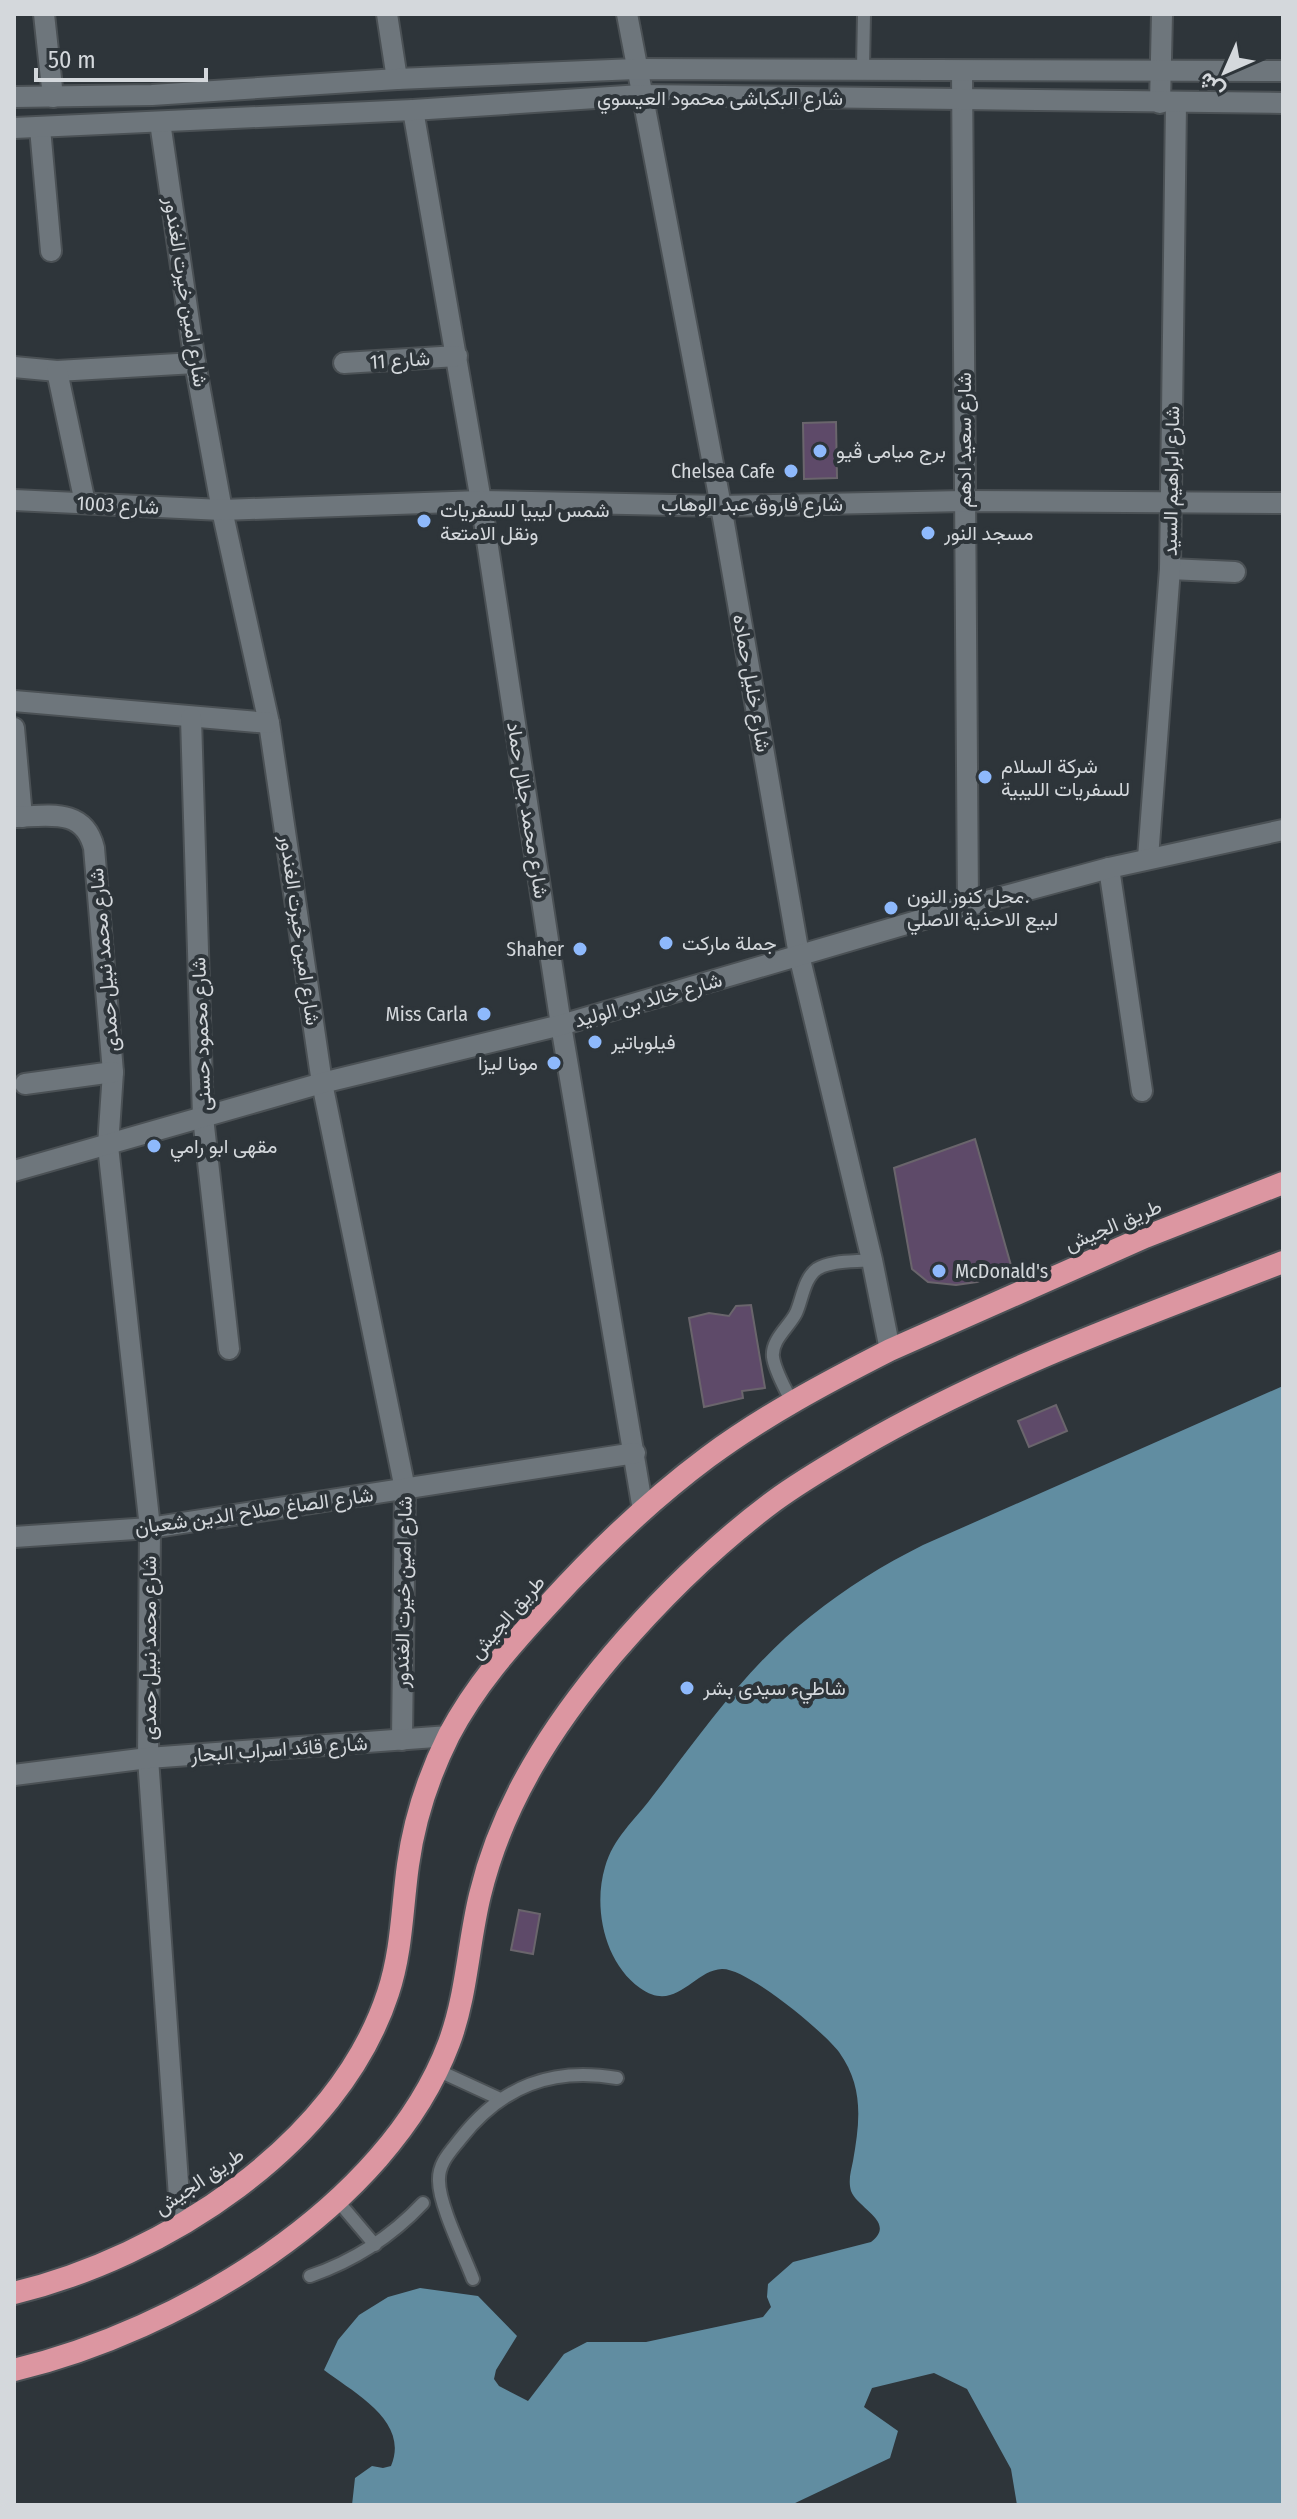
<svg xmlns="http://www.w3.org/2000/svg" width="1297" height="2519" font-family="'Fira Sans Condensed',Vazirmatn,sans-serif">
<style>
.water{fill:#618da1}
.pier{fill:#2e353a}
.building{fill:#5e4a69;stroke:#6a656c;stroke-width:2}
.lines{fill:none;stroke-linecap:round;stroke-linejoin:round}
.service-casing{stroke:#4b5155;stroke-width:16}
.minor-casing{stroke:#4b5155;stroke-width:24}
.tertiary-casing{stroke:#4b5155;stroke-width:24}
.trunk-casing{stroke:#4b5155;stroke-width:26}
.service{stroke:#6e767c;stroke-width:12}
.minor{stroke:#6e767c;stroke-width:20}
.tertiary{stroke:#6e767c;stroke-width:20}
.trunk{stroke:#dc96a1;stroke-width:22}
.poi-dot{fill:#8eb9fc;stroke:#2e353a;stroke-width:3}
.labels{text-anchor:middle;stroke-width:8;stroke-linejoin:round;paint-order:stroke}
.street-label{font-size:20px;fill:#d4d8dc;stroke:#2e353a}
.poi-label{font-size:20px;fill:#d4d8dc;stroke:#2e353a;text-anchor:start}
</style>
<rect width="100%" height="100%" fill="#2e353a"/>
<path class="water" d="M 1283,1386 L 1283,2505 L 352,2505 L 355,2478 L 372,2466 L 383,2468 L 391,2466 C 410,2421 354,2393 324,2370 L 338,2340 L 359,2315 L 388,2297 L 420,2288 L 478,2296 L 517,2336 L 496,2370 L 494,2379 L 499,2386 L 528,2401 L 564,2354 L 587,2342 L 646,2342 L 763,2317 L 771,2307 L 767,2297 L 768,2284 L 793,2262 L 871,2242 C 897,2222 858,2209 851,2191 C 848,2180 851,2171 853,2161 C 860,2121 864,2087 839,2052 C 823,2031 747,1968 722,1969 C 693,1970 676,2014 640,1988 C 604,1962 593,1907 605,1867 C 613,1838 634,1821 652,1797 C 701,1734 747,1666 811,1616 C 846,1588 883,1565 923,1545 Z"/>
<polygon class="pier" points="934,2373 967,2389 1011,2469 1017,2505 791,2505 890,2458 898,2431 864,2407 872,2388"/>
<g class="building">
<polygon points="836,422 837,478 804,479 803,423"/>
<polygon points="975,1139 1012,1269 977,1282 956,1285 928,1282 912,1269 894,1168"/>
<polygon points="751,1305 765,1388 742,1391 743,1398 704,1407 689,1318 709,1313 729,1316 736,1306"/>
<polygon points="1056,1405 1067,1431 1029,1447 1018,1421"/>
<polygon points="519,1910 540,1914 533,1954 511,1950"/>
</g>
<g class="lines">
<defs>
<g id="service">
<polyline points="863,68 864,14"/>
<path d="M 792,1403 C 786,1389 775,1372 773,1357 C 771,1340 789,1327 796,1313 C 802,1300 804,1278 817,1269 C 831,1260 856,1262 872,1260"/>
<polyline points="437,2070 500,2099"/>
<polyline points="337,2200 375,2245"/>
<path d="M 310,2276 C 354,2261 391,2237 423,2203"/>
<path d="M 473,2279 C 464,2255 439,2205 439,2181 C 438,2163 451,2151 461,2138 C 502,2086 552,2067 617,2078"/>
</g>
<g id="minor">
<polyline points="44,14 53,97"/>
<polyline points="387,14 397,79"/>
<polyline points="962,71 968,906"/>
<polyline points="1160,103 1162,14"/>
<polyline points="413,110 481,501 561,1025 643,1510"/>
<polyline points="160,122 195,363 222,510 269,723 322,1083 405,1489 402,1740"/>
<polyline points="40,128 51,251"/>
<polyline points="344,363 457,356"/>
<polyline points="14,367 57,371 195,363"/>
<polyline points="57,371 85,503"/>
<polyline points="14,500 222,510 481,501 721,506 964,501 1283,503"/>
<polyline points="1170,569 1235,572"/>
<polyline points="14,701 269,723"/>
<polyline points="191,718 203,1117 229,1349"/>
<polyline points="14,728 22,817"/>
<path d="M 14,817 C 48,816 84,807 94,848 L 113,1072 L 108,1146 L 150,1528 L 148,1758 L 181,2225"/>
<polyline points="1148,858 1170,569 1176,103"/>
<polyline points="1109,868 1142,1091"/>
<polyline points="25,1084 113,1072"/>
<polyline points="14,1537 150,1528 635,1453"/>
<polyline points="14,1775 148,1758 449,1736"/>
</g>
<g id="tertiary">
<polyline points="627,14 721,506 799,955 872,1260 890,1350"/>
<polyline points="14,97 152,95 397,79 636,69 1283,71"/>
<polyline points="14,128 413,110 641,95 1283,103"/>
<polyline points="14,1171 322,1083 561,1025 968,906 1109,868 1283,830"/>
</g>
<g id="trunk">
<path d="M 14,2293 C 163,2257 338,2146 388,1993 C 402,1951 402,1908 408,1865 C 414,1821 429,1775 449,1735 C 475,1686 510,1646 548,1605 C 597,1551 649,1501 708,1457 C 765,1415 827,1382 890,1350 L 1145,1237 L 1283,1183"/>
<path d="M 14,2370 C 178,2331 387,2208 449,2043 C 467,1995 468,1944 480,1895 C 502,1803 553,1725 613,1654 C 661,1598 715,1545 774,1501 C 801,1481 829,1465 858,1448 C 992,1370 1138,1318 1283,1262"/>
</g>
</defs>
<use href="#service" class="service-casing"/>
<use href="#minor" class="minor-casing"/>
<use href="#tertiary" class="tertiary-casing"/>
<use href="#trunk" class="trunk-casing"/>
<use href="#service" class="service"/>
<use href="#minor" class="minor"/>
<use href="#tertiary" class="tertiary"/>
<use href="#trunk" class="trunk"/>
</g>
<g class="poi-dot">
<circle cx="820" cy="451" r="8"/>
<circle cx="791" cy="471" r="8"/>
<circle cx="424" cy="521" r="8"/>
<circle cx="928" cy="533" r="8"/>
<circle cx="985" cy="777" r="8"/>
<circle cx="891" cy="908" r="8"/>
<circle cx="666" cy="943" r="8"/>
<circle cx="580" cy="949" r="8"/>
<circle cx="484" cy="1014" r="8"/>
<circle cx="595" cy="1042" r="8"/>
<circle cx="554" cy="1063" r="8"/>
<circle cx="154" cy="1146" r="8"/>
<circle cx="939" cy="1271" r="8"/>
<circle cx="687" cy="1688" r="8"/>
</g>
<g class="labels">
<g class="street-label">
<text x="720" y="105">شارع البكباشى محمود العيسوي</text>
<text transform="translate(186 292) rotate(81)" y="7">شارع امين خيرت الغندور</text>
<text transform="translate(400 360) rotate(-4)" y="7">شارع 11</text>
<text transform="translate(964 440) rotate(-90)" y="7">شارع سعيد ادهم</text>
<text transform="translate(1171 481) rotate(-89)" y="7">شارع ابراهيم السيد</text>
<text x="752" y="511">شارع فاروق عبد الوهاب</text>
<text transform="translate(118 505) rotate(3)" y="7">شارع 1003</text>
<text transform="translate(752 683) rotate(80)" y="7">شارع خليل حماده</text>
<text transform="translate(528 810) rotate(81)" y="7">شارع محمد جلال حماد</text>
<text transform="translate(300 930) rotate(82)" y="7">شارع امين خيرت الغندور</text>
<text transform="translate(104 960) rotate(-95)" y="7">شارع محمد نبيل حمدى</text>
<text transform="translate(648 1000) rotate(-16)" y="7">شارع خالد بن الوليد</text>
<text transform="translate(201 1034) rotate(-92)" y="7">شارع محمود حسنى</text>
<text transform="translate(1113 1225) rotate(-23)" y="7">طريق الجيش</text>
<text transform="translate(254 1511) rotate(-8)" y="7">شارع الصاغ صلاح الدين شعبان</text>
<text transform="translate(403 1592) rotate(-89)" y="7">شارع امين خيرت الغندور</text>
<text transform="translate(507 1617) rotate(-49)" y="7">طريق الجيش</text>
<text transform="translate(149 1648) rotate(-90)" y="7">شارع محمد نبيل حمدى</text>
<text transform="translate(279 1749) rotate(-4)" y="7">شارع قائد اسراب البحار</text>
<text transform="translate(199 2181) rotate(-34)" y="7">طريق الجيش</text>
</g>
<g class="poi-label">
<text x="836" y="458">برج ميامى ڤيو</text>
<text x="775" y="478" text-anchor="end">Chelsea Cafe</text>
<text x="440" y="517">شمس ليبيا للسفريات<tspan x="440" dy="23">ونقل الامتعة</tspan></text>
<text x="944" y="540">مسجد النور</text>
<text x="1001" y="773">شركة السلام<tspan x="1001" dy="23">للسفريات الليبية</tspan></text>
<text x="907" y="903">محل كنوز النون.<tspan x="907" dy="23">لبيع الاحذية الاصلي</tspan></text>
<text x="682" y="950">جملة ماركت</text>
<text x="564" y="956" text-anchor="end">Shaher</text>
<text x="468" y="1021" text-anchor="end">Miss Carla</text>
<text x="611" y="1049">فيلوباتير</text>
<text x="538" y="1070" text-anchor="end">مونا ليزا</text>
<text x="170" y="1153">مقهى ابو رامي</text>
<text x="955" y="1278">McDonald's</text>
<text x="703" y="1695">شاطيء سيدى بشر</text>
</g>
</g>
<rect width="1297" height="2519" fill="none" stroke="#d4d8dc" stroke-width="32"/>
<g transform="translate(1225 72) rotate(225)" stroke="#2e353a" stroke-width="6" paint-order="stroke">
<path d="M0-6L14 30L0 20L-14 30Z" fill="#d4d8dc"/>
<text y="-12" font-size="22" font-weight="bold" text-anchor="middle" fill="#d4d8dc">ش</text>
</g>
<path d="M36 68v12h170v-12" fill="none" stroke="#d4d8dc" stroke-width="4"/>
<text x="48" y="68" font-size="24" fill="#d4d8dc" stroke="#2e353a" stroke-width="6" paint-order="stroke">50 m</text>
</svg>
